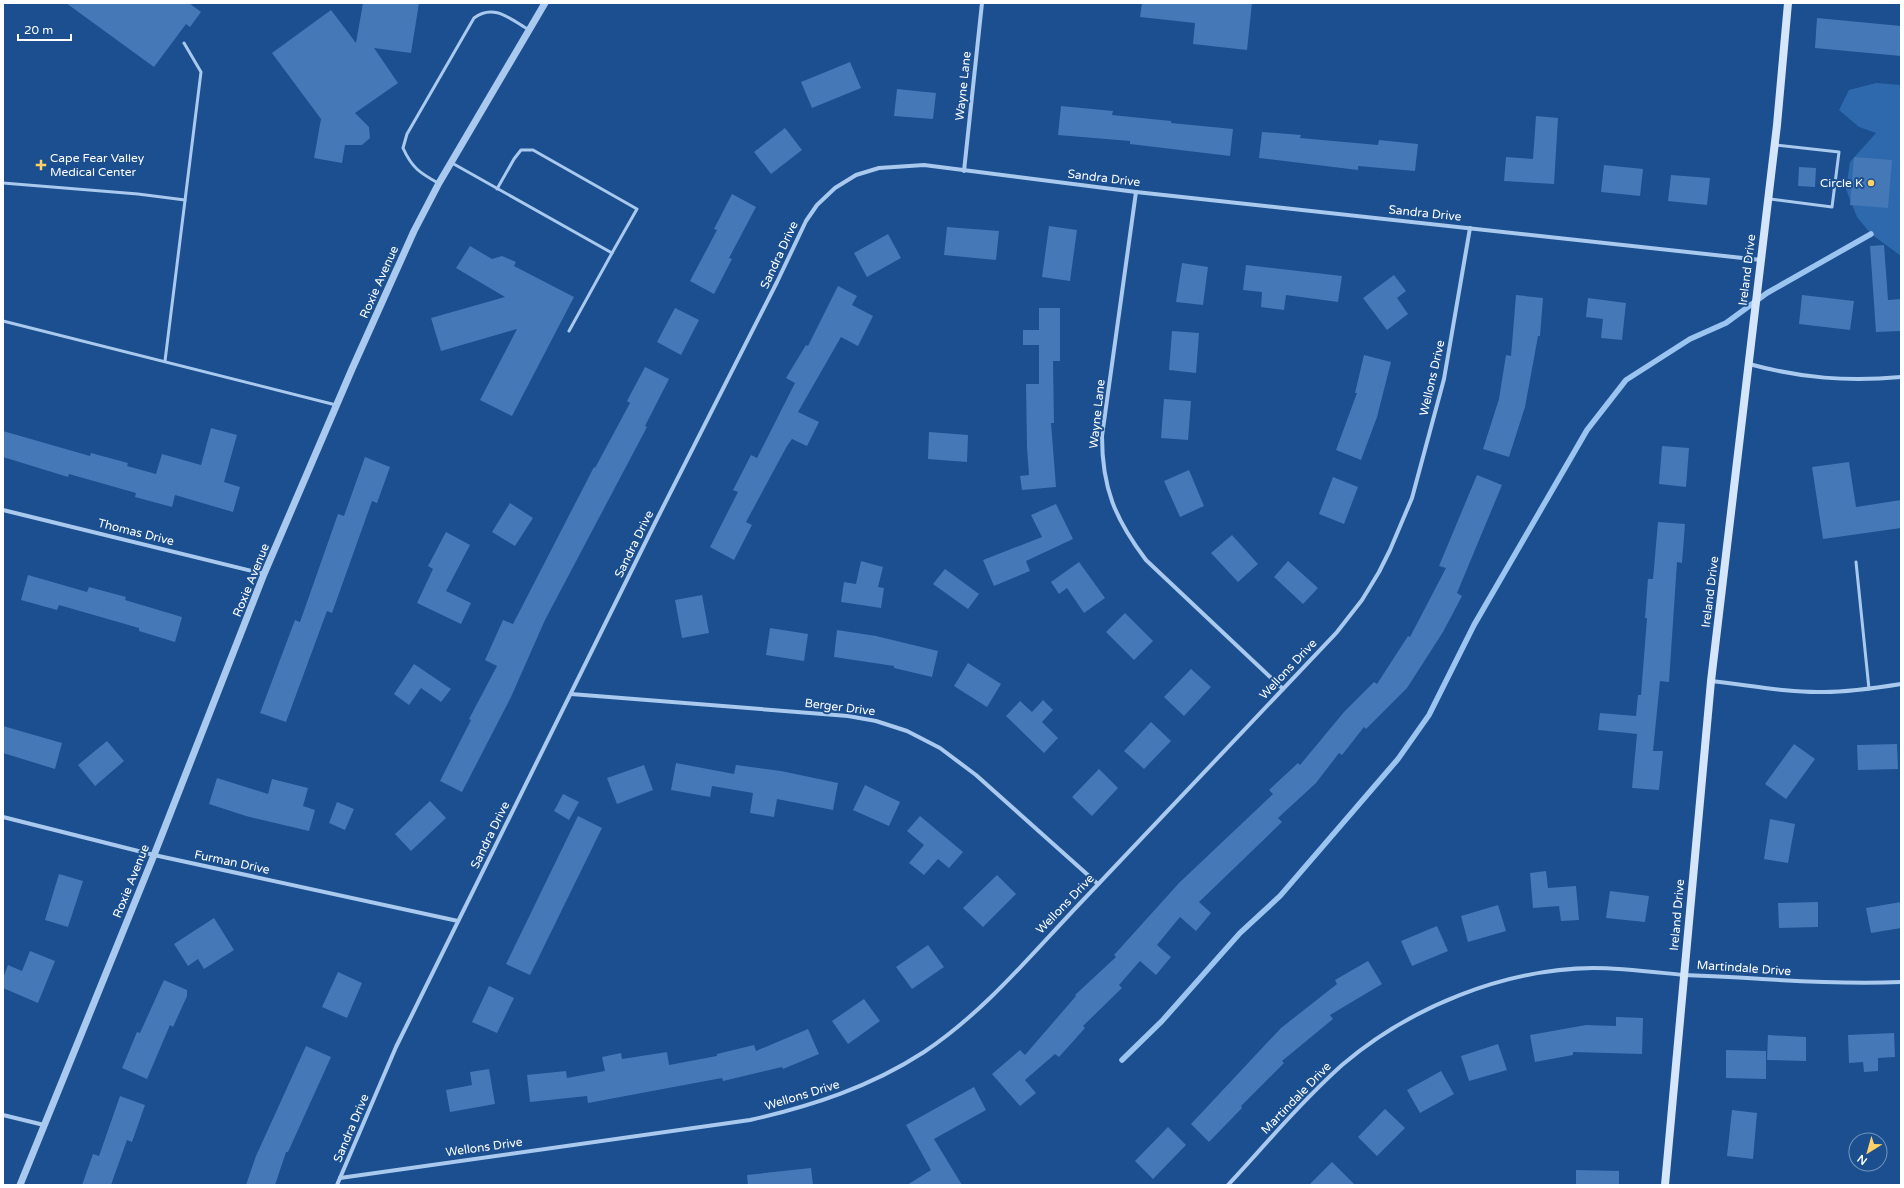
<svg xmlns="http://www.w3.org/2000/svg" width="1904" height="1188" font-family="'Varela Round',sans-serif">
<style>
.green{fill:#2e69ad}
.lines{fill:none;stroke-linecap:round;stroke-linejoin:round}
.stream{stroke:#9cc4f0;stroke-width:5.5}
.building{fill:#4478b7}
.service{stroke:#a9c9ee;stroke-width:3}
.minor{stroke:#a9c9ee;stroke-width:4}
.tertiary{stroke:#a9c9ee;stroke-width:7}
.secondary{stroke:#d6e6fa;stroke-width:8}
.poi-dot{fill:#ffd166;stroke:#1b4f8f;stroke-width:1.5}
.labels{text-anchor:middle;stroke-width:4;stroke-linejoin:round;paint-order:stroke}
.street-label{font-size:12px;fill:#fff;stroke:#1b4f8f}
.poi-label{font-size:12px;fill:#fff;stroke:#1b4f8f;text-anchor:start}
</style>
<rect width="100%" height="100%" fill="#1b4f8f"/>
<polygon class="green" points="1876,83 1901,85 1901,256 1871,234 1857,217 1846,189 1850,162 1876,133 1859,127 1839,110 1849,90"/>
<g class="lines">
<polyline class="stream" points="1122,1060 1162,1021 1240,933 1280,896 1398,759 1429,715 1474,625 1587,430 1626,380 1690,339 1726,323 1767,293 1871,234"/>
</g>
<g class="building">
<polygon points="66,3 189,3 201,12 190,27 186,24 154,67"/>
<polygon points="363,3 419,3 411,53 374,48 398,83 355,113 369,127 370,138 362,145 345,145 342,163 314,158 321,119 272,53 331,10 356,43"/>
<polygon points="1142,3 1252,3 1247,50 1193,44 1195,23 1140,17"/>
<polygon points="1817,18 1901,26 1901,56 1815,48"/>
<polygon points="850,62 861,88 812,108 801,82"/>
<polygon points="897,89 936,93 933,119 894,116"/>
<polygon points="1061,106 1113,111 1112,115 1171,121 1171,123 1233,129 1230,156 1130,144 1130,141 1058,135"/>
<polygon points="1536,116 1558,118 1554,184 1504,181 1506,157 1533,159"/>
<polygon points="785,128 802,150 771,174 754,152"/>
<polygon points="1262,132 1301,135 1300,138 1378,145 1379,140 1418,144 1415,171 1358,166 1358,170 1259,158"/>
<polygon points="1854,157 1892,160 1888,208 1850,205"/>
<polygon points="1604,165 1643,169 1640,196 1601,192"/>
<polygon points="1799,167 1816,168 1815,187 1798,186"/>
<polygon points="1671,175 1710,178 1707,205 1668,201"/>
<polygon points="732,194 756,207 729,258 732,259 714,294 690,281 717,230 714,229"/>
<polygon points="1049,226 1077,230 1070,281 1042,277"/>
<polygon points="947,227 999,231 996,260 944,255"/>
<polygon points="888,234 901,258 867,277 854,253"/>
<polygon points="1884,245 1888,300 1901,299 1901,331 1876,332 1870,246"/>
<polygon points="470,246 492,259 502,256 516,262 514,266 574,297 512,416 480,400 517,329 441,351 431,318 505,297 456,268"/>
<polygon points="1182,263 1208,267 1203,305 1176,302"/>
<polygon points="1246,265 1342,276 1338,302 1286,295 1284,310 1261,307 1262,292 1243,290"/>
<polygon points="1394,275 1406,291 1397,298 1408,314 1387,330 1363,298"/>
<polygon points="838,286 857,296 852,305 873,316 858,346 841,337 798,412 819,422 807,446 792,439 787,446 746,522 752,525 734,560 710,547 738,492 733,490 751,455 757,458 795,383 786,378 806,345 808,346"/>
<polygon points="1516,295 1543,298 1540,336 1538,336 1525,407 1509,457 1483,449 1499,399 1506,355 1511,356"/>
<polygon points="1802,295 1854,301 1850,330 1799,324"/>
<polygon points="1588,298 1626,303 1622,340 1601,338 1603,319 1586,317"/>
<polygon points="675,308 699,320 681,355 657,342"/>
<polygon points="1039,308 1060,308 1060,361 1053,361 1054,423 1051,423 1056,487 1022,490 1020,476 1029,475 1027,447 1026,384 1039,384 1039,345 1023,345 1023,330 1039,330"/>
<polygon points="1172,331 1199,333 1196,373 1169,370"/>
<polygon points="1364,355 1391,362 1377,417 1361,460 1336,450 1357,393 1355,393"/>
<polygon points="645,367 669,379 645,426 647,427 545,620 511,697 462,792 440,781 471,720 469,719 497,666 485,660 503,620 513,624 594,467 595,468 630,403 627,401"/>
<polygon points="1164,399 1191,401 1188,440 1161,438"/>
<polygon points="211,428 237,435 224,482 240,487 233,512 175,495 172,507 135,497 136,493 69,474 68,477 3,457 3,431 90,456 91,453 128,463 127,466 156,474 162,454 201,465"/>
<polygon points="929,432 968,435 967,462 928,459"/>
<polygon points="1662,446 1689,448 1686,487 1659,484"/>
<polygon points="365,457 390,467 377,503 372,501 332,613 327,611 286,722 260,713 295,620 300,622 338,514 344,516"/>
<polygon points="1849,462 1856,507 1901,500 1901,528 1823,539 1812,467"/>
<polygon points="1189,470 1204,506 1180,517 1164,481"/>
<polygon points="1477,475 1502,485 1457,593 1462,596 1443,632 1407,688 1366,729 1364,727 1342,755 1339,753 1316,783 1278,818 1282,822 1199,902 1211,913 1196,931 1180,917 1157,945 1171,957 1156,975 1140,961 1119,985 1122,988 1083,1026 1085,1028 1059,1057 1055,1054 1025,1080 1036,1093 1020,1106 992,1074 1020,1050 1025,1055 1076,996 1075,995 1116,957 1114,955 1179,883 1273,794 1269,790 1298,763 1300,765 1344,712 1374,682 1377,684 1408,636 1410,637 1446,568 1439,566"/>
<polygon points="1333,477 1358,487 1344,524 1319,514"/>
<polygon points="510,503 533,518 515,546 492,532"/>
<polygon points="1056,504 1073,539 1026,561 1030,571 994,586 983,560 1042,537 1031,515"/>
<polygon points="1658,522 1685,524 1682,563 1677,562 1669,682 1660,681 1653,751 1663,751 1659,790 1632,788 1637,734 1598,730 1600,713 1636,716 1638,695 1641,695 1647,618 1645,618 1648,579 1653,579"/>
<polygon points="446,532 470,545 446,591 471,603 461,624 417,603 433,569 428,566"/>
<polygon points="1232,535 1258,564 1238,582 1211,553"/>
<polygon points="861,561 883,567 878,587 884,588 881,608 841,602 844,582 856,584"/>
<polygon points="1288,561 1318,588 1303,604 1274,577"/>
<polygon points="1079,562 1105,598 1084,613 1067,588 1059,594 1051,582"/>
<polygon points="945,569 979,594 968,609 933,584"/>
<polygon points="28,575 87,592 89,587 126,597 125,600 182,617 175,642 139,631 139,628 59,605 57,610 21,600"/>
<polygon points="702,595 709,633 682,638 675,600"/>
<polygon points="1125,613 1153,641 1134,660 1106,632"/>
<polygon points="770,628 808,634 804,661 766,655"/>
<polygon points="837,630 876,636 938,651 932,677 894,668 894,666 834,657"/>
<polygon points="968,663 1001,684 987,707 954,686"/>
<polygon points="414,664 451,689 441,702 421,688 409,705 394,694"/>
<polygon points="1191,669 1211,687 1184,716 1164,697"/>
<polygon points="1043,700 1053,710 1042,722 1058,738 1044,753 1006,716 1020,701 1032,712"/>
<polygon points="1151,722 1171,741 1144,769 1124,751"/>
<polygon points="3,726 62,743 55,769 3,753"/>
<polygon points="107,741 124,761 95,786 78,765"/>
<polygon points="1794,744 1815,759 1786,799 1765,784"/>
<polygon points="1897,744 1898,769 1858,770 1857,745"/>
<polygon points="676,763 734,774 736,765 781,771 838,783 833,810 777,799 774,817 750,813 753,793 712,786 710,797 671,790"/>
<polygon points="644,765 653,790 617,804 607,778"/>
<polygon points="1099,769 1118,788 1092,816 1072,797"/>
<polygon points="217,778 268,794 272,779 308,788 303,806 315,810 309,831 246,816 209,804"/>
<polygon points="865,785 900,802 889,826 853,810"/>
<polygon points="563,794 579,802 569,820 554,811"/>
<polygon points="430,801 446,818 411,851 395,834"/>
<polygon points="337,802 354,809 345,830 329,823"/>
<polygon points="578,816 602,828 530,975 506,964"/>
<polygon points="920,816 963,852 949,868 938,859 924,875 909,863 924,845 907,831"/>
<polygon points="1770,819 1795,824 1788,863 1764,859"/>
<polygon points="1546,871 1548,888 1576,886 1579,920 1561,921 1559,906 1533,908 1530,873"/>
<polygon points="59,874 83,881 68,927 45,920"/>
<polygon points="997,875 1016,894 983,927 963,908"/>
<polygon points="1610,891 1649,896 1645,922 1606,918"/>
<polygon points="1818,902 1818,927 1779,928 1778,903"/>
<polygon points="1901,902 1901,928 1871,933 1866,908"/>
<polygon points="1498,905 1506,931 1468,942 1461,916"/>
<polygon points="214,918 234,950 204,969 198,959 188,966 174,944"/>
<polygon points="1437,926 1448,951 1412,966 1401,941"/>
<polygon points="928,945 944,967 912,989 896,967"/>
<polygon points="30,951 55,961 38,1003 3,988 3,978 8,965 22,971"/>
<polygon points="1368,961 1382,984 1330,1015 1333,1019 1282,1061 1284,1063 1241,1106 1242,1108 1209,1142 1191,1124 1281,1028 1337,984 1335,980"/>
<polygon points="338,972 362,983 347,1018 322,1007"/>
<polygon points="164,980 187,990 187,996 173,1027 170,1025 147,1079 122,1068 137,1032 140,1033"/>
<polygon points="489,986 514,998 497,1033 472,1022"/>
<polygon points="864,999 880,1021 848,1044 832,1021"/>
<polygon points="1616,1017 1643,1018 1642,1054 1573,1052 1573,1055 1535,1062 1530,1035 1586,1025 1616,1026"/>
<polygon points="808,1029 819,1054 783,1069 782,1067 723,1081 722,1078 588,1103 587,1096 530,1102 527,1075 566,1071 567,1078 605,1071 602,1057 621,1053 622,1059 667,1052 669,1065 717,1056 717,1054 754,1045 756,1051"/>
<polygon points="1894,1033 1895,1057 1878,1058 1878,1071 1864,1072 1863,1062 1849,1063 1848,1035"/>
<polygon points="1768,1035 1806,1037 1806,1061 1767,1060"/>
<polygon points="1498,1044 1507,1070 1469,1081 1461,1056"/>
<polygon points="306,1046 331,1057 288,1152 286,1152 275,1185 246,1185 256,1156"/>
<polygon points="1726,1050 1766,1051 1766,1079 1726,1078"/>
<polygon points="489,1069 495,1104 450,1112 446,1090 472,1085 470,1072"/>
<polygon points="1441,1071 1454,1094 1420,1113 1407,1090"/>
<polygon points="974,1087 986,1110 934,1139 962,1185 907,1185 931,1170 906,1125"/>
<polygon points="120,1096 145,1105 132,1142 127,1140 111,1185 82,1185 93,1154 99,1156"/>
<polygon points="1385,1109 1405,1128 1377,1156 1358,1137"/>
<polygon points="1732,1110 1757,1113 1753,1159 1727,1156"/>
<polygon points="1168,1127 1186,1145 1153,1179 1135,1161"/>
<polygon points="1332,1162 1355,1185 1309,1185"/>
<polygon points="811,1168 813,1185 748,1185 747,1175"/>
<polygon points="1576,1170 1619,1171 1619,1185 1576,1185"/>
</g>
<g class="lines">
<g class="service">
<polyline points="452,163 612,253 637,209 533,150 521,150 514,159 497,189"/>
<polyline points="3,183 138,194 185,200"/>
<path d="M 438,183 C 420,173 412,168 403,148 L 407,134 L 474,18 C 494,3 510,19 529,30"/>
<polyline points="1770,199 1832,207 1839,152 1776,145"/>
<polyline points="3,321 336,405"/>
<polyline points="569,331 612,253"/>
<polyline points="165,361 201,72 184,43"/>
<polyline points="1856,562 1869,689"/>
</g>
<g class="minor">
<polyline points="964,171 982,3"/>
<path d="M 1136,192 L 1102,436 C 1102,488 1115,519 1146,560 L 1283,689"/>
<path d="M 1749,364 C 1801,378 1847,382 1901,377"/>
<polyline points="3,510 264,574"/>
<path d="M 1711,681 C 1749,685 1787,693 1824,692 C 1850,692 1876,688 1901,684"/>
<polyline points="571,694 848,716 876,721 907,731 940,748 976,775 1098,884"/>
<polyline points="3,817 154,855 458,921"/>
<polyline points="3,1115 44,1125"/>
<path d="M 340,1178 L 750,1120 C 812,1106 870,1087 924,1052 C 987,1010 1035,950 1087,896 C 1171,808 1254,720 1337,632 L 1362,600 L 1379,572 L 1390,550 L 1412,498 L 1444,379 L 1470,228"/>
<polyline points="337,1185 396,1047 655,523 777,282 806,221 817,205 835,188 856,175 879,168 924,165 1136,192 1761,260"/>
<path d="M 1228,1185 C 1265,1145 1301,1102 1342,1065 C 1410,1007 1504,969 1593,968 C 1623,968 1653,972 1683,975 C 1710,976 1736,977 1762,979 C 1809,982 1854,984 1901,982"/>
</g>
<polyline class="tertiary" points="20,1185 154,855 264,574 352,369 414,231 439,183 545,3"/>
<polyline class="secondary" points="1665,1185 1711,681 1777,125 1788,3"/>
</g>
<g class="poi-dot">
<path d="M39 159h4v4h4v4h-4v4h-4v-4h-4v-4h4z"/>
<circle cx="1871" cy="183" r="4"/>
</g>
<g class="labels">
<g class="street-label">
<text transform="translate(963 86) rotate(-84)" y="4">Wayne Lane</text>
<text transform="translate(1104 178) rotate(7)" y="4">Sandra Drive</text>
<text transform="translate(1425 213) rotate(6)" y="4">Sandra Drive</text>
<text transform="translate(779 255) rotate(-65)" y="4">Sandra Drive</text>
<text transform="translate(1747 270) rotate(-83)" y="4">Ireland Drive</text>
<text transform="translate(379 282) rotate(-66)" y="4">Roxie Avenue</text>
<text transform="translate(1432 378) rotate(-77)" y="4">Wellons Drive</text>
<text transform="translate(1097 414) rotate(-84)" y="4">Wayne Lane</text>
<text transform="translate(136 532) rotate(14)" y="4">Thomas Drive</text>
<text transform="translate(634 544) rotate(-64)" y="4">Sandra Drive</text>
<text transform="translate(251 580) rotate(-68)" y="4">Roxie Avenue</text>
<text transform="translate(1710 592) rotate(-83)" y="4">Ireland Drive</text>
<text transform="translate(1288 669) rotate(-47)" y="4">Wellons Drive</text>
<text transform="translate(840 707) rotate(7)" y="4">Berger Drive</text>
<text transform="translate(490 835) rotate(-64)" y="4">Sandra Drive</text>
<text transform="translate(232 862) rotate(12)" y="4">Furman Drive</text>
<text transform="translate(131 881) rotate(-68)" y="4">Roxie Avenue</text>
<text transform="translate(1065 904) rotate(-46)" y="4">Wellons Drive</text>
<text transform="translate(1677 915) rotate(-85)" y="4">Ireland Drive</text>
<text transform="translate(1744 968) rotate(4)" y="4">Martindale Drive</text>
<text transform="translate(802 1095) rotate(-17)" y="4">Wellons Drive</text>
<text transform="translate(1296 1098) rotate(-46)" y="4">Martindale Drive</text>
<text transform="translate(351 1128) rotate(-67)" y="4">Sandra Drive</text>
<text transform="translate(484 1147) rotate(-8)" y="4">Wellons Drive</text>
</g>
<g class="poi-label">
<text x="50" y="162">Cape Fear Valley<tspan x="50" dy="14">Medical Center</tspan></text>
<text x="1863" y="187" text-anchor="end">Circle K</text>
</g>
</g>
<rect width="1904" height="1188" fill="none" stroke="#ffffff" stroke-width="8"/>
<g transform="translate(1868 1152) rotate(217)"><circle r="19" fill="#1b4f8f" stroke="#7695bc"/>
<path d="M0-3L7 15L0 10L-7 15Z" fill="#ffd166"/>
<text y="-6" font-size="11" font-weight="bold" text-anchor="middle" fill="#ffffff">N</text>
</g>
<path d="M18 34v6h53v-6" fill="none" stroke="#ffffff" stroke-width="2"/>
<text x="24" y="34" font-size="12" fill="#ffffff" stroke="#1b4f8f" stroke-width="3" paint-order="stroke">20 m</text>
</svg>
